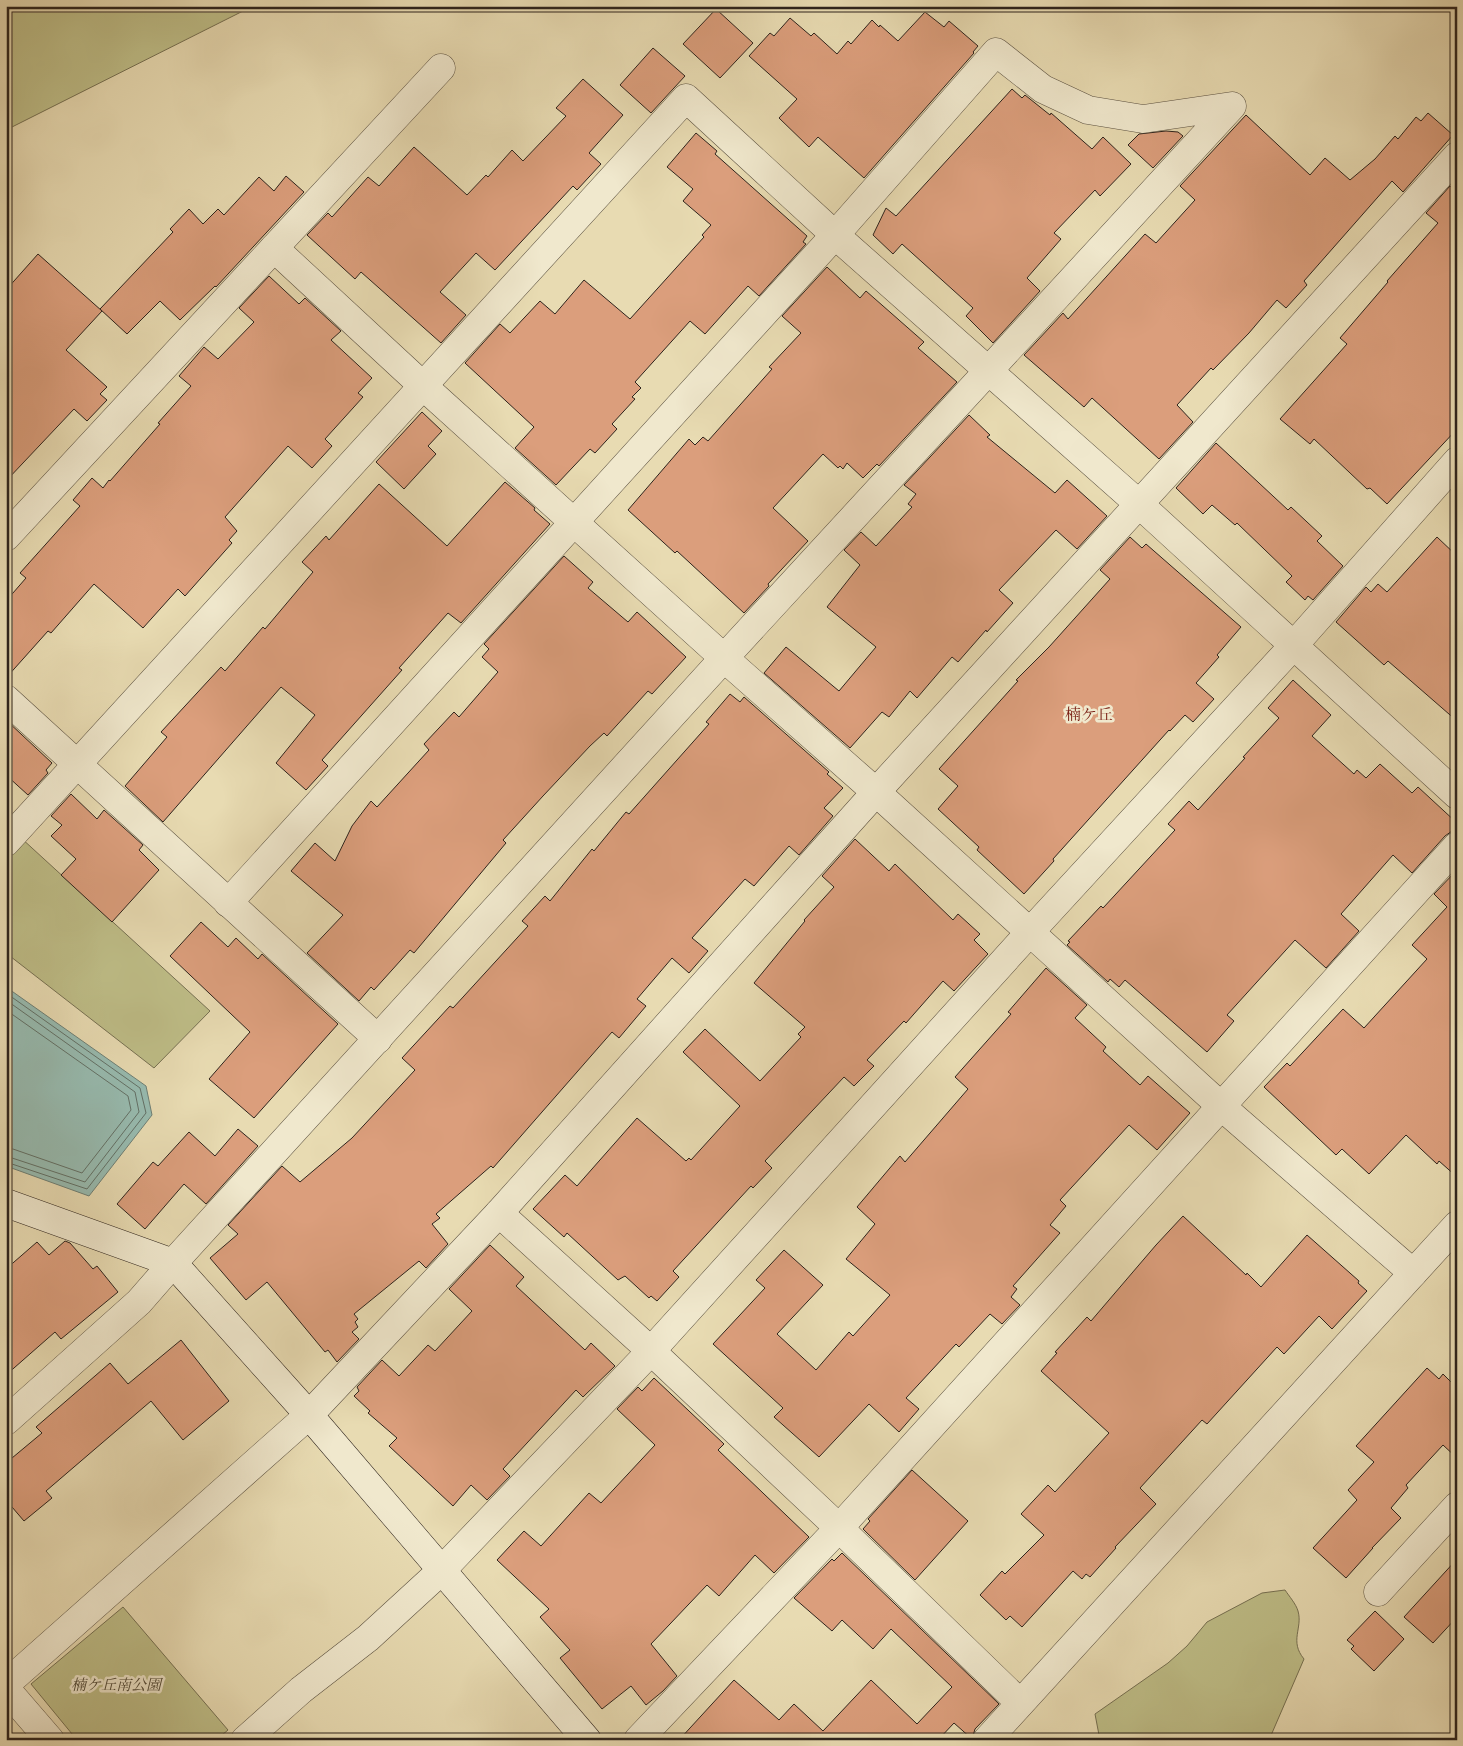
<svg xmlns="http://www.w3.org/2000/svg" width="1463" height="1746" font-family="'Old Standard TT','Noto Serif JP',serif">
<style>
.green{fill:#bebd87;stroke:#767052}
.water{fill:#97bbb0;stroke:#6d7f75}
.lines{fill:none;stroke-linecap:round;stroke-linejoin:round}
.shore{stroke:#627066;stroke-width:1}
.building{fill:#db9e7c;stroke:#2e241d}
.street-casing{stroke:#5c5242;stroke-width:29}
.secondary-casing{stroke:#2e241d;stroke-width:29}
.street{stroke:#f0e8cd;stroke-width:28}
.secondary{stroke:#f0e8cd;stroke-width:28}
.labels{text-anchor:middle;stroke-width:5;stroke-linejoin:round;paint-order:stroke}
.park-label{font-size:15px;font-style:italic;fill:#524a38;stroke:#f0e8cd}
.neighbourhood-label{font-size:16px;fill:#7a1f14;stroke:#f0e8cd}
</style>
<rect width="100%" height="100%" fill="#e8dbb2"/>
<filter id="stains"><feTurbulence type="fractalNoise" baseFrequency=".004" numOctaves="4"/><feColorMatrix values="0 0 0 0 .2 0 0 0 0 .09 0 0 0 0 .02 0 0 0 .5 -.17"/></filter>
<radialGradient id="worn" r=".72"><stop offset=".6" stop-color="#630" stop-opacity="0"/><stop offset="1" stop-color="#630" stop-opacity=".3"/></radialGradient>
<g class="green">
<polygon points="6,6 253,6 6,130"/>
<polygon points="20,837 210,1011 154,1068 6,953 6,852"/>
<path d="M 1285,1590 C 1289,1596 1296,1604 1298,1611 C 1303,1628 1289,1641 1304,1659 L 1269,1740 L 1094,1740 L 1099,1735 L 1095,1714 L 1168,1663 L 1187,1646 L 1207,1622 L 1262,1593 Z"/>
<polygon points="123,1607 228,1730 216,1740 77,1740 31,1684"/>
</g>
<polygon class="water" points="6,987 146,1086 152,1115 89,1196 6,1166"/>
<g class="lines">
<g class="shore">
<polyline points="6,993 140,1088 146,1113 87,1189 6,1162"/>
<polyline points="6,1000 135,1092 139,1112 85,1182 6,1156"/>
<polyline points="6,1010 128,1096 131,1110 82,1173 13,1149 6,1148"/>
</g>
</g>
<g class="building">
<polygon points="716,9 753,43 720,78 683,44"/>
<polygon points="925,12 944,27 949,21 978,46 973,52 974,53 864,178 818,137 809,147 779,118 797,99 749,56 770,33 774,36 790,18 811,36 814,33 837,54 848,41 851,44 872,20 879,27 880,25 898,41"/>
<polygon points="653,48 685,76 651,113 620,85"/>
<polygon points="583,79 623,115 589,153 601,164 577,190 573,186 495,270 476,253 440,292 466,315 441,343 361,272 355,279 307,235 328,213 332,217 368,177 379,186 414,147 467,195 486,175 488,177 512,150 523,161 566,116 556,108"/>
<polygon points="1012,89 1022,98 1025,95 1050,115 1051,113 1092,149 1103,137 1131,164 1100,196 1095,190 1054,233 1061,239 1027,278 1040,291 993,343 966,316 973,308 902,244 893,254 873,235 886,208 896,216"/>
<polygon points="1428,113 1453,135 1403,192 1392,181 1304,281 1307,285 1286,308 1277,300 1249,333 1213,370 1211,368 1177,405 1193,422 1159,459 1092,398 1084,407 1024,355 1063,313 1068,319 1145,234 1156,243 1195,200 1180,186 1246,115 1310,175 1325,158 1350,180 1375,159 1395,136 1398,139 1416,117 1421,121"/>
<polygon points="1166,131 1178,132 1183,136 1153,168 1128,145 1139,134"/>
<polygon points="696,133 717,151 715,154 807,236 803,242 806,244 759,296 748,286 705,334 690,321 635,382 641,388 632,397 635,399 612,424 617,429 595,453 590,449 556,485 515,448 534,427 465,363 500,324 510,333 540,301 555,314 584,280 630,319 704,237 702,235 711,225 683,201 693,189 667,167"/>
<polygon points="286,176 304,192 216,287 215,286 180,320 160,301 127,334 100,309 173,232 170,229 189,209 203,224 218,209 224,215 259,177 274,191"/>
<polygon points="1450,186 1457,192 1457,429 1387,504 1370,488 1367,489 1314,439 1310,444 1280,419 1347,344 1340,338 1388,282 1387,281 1438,223 1426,213"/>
<polygon points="38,254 102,311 66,350 107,387 100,394 107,400 87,421 74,409 6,481 6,290"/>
<polygon points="827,267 860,298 866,291 924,342 918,348 957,382 879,466 877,464 863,478 847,463 843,469 840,466 838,468 823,454 773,508 808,541 768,584 769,586 744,613 677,551 675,553 628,510 689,439 695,445 703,437 708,441 772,369 769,367 801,333 782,316"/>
<polygon points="269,276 299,304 305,298 341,331 331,340 372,378 358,393 363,397 325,439 332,446 312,468 288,446 225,517 237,531 229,540 232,543 185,596 178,589 143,628 94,584 51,633 48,631 6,678 6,601 26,578 20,573 80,506 73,500 92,478 103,488 109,480 110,481 160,424 158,423 191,386 179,376 204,347 218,359 254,322 239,308"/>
<polygon points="422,412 442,431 428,446 436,454 404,489 376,462"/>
<polygon points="969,415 990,435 987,437 1055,493 1067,480 1107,516 1077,549 1056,530 999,590 1013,603 987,632 986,630 958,662 952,657 917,698 910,691 889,717 882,712 850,748 764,673 786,647 839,691 876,647 827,607 860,565 844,550 861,532 876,546 912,507 908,504 916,494 904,485"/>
<polygon points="1216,443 1288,510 1291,507 1322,536 1317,541 1343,566 1313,600 1308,596 1305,600 1286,582 1292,576 1237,523 1235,525 1212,505 1203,514 1176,488"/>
<polygon points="505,482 535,508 534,510 550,524 461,623 448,613 399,668 402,670 322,760 328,766 306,790 276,763 315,715 281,687 163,822 125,786 167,737 161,732 221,667 225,671 263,627 265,629 313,572 302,562 326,536 329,540 379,484 447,546"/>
<polygon points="1130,537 1142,548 1146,544 1241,627 1217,655 1219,657 1196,683 1214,699 1193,722 1185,715 1170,731 1169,730 1053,859 1054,861 1024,894 977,850 979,847 938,809 958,786 939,769 1018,681 1016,680 1049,647 1110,579 1100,570"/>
<polygon points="1437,537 1457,556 1457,721 1388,661 1384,665 1336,622 1366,587 1371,592 1378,584 1387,592"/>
<polygon points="564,556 593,582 588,588 628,622 637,612 686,657 652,694 648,691 607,736 604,733 590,746 543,796 503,840 506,843 414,953 410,950 374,990 371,987 359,1001 307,953 343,915 291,871 315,843 335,861 352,826 371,801 377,807 429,750 424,744 454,712 459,717 498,672 482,657 489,649 484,644"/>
<polygon points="1293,680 1331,715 1312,736 1354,774 1357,770 1366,778 1380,764 1412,793 1418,787 1457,823 1457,831 1452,831 1445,836 1412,873 1393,855 1341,914 1359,931 1326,968 1295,940 1227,1015 1234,1021 1207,1052 1125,980 1119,987 1110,979 1108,982 1067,945 1070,942 1068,941 1101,906 1103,908 1175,830 1168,824 1189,801 1198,810 1245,758 1243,757 1279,718 1268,708"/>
<polygon points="730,694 740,702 744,697 829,772 827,774 843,788 824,808 833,816 799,855 789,846 754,886 745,879 692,938 708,951 689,973 672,958 637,999 646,1006 619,1038 612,1032 493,1168 491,1166 436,1214 440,1218 432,1224 448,1244 426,1268 419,1261 354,1314 358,1319 355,1322 358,1327 352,1332 359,1339 337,1362 328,1350 325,1352 267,1282 246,1300 210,1258 238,1234 228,1225 282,1166 300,1182 352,1138 415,1070 402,1058 450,1006 453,1008 528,926 522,921 545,896 550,901 592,849 594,851 626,812 629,814 709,724 706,722"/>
<polygon points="6,720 52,763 46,770 48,773 28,795 6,775"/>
<polygon points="71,794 97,819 104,810 143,845 139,850 159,870 112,922 61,875 76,859 51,836 62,825 51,816"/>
<polygon points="855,839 889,871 895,864 953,920 958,914 980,934 974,940 988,954 954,991 943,981 906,1023 904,1021 867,1060 874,1066 854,1086 844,1077 765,1161 772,1168 753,1188 751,1186 673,1271 679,1277 657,1301 651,1296 649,1298 625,1276 618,1280 567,1233 564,1237 533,1209 565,1175 577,1186 637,1118 686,1161 689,1158 691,1160 740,1106 683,1052 705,1029 760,1081 801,1037 798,1034 805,1027 754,983 805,921 804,920 834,887 822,876"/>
<polygon points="1457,870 1457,1177 1439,1161 1437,1164 1406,1135 1369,1174 1342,1149 1336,1155 1264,1087 1287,1063 1290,1066 1343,1009 1364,1028 1427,959 1412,945 1447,907 1434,894"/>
<polygon points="201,922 228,947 236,938 258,959 262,954 338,1024 254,1118 209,1079 250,1032 170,956"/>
<polygon points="1046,968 1087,1005 1075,1018 1106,1047 1103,1051 1140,1085 1148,1076 1190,1113 1157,1150 1129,1125 1060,1200 1066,1206 1050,1225 1060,1233 1013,1286 1017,1289 1011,1297 1020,1305 1002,1324 990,1314 959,1347 956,1344 906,1398 919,1409 899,1432 869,1404 819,1457 774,1417 783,1408 713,1344 765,1288 756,1280 784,1250 823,1285 777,1334 816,1370 849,1332 853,1336 890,1295 846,1259 875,1224 857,1207 900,1156 905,1162 968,1089 955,1077 1011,1014 1008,1012"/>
<polygon points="238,1129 258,1146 206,1204 184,1184 145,1229 117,1204 153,1162 158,1166 189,1132 215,1156"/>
<polygon points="1183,1216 1246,1275 1247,1273 1261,1287 1307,1235 1359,1281 1358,1283 1367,1291 1332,1329 1319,1316 1284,1354 1277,1347 1207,1424 1202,1420 1140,1488 1156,1504 1115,1547 1116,1548 1090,1577 1086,1574 1082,1579 1073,1571 1022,1627 1010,1616 1006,1620 980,1595 1002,1571 1005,1574 1044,1535 1021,1514 1048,1485 1055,1492 1109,1433 1041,1371 1057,1353 1055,1352 1087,1317 1091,1321 1156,1245"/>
<polygon points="65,1241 70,1243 93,1269 97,1266 118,1292 61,1339 55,1332 6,1375 6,1269 37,1242 49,1255"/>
<polygon points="490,1245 524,1277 516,1286 585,1350 591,1343 615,1366 583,1397 576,1390 503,1469 510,1476 487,1500 471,1485 453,1506 389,1446 397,1438 368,1413 370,1411 354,1396 359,1391 357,1387 382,1360 399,1376 428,1345 435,1351 472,1311 449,1289"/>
<polygon points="181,1340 229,1401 183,1440 151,1401 46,1491 52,1498 24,1521 6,1500 6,1463 42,1433 36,1427 110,1363 128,1384"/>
<polygon points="1427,1368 1439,1379 1443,1374 1457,1388 1457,1458 1443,1445 1406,1485 1408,1488 1391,1508 1401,1518 1372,1548 1373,1548 1346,1578 1313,1548 1357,1500 1348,1490 1374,1462 1356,1446"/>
<polygon points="654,1378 724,1444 718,1450 809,1537 774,1573 755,1555 719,1596 707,1585 651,1644 677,1676 663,1691 646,1705 631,1686 602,1709 560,1658 570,1650 540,1617 549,1609 497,1560 524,1531 541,1546 589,1493 601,1503 655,1445 617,1409 638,1387 642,1391"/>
<polygon points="912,1470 968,1521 915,1580 863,1529 870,1521 868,1519"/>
<polygon points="842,1553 999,1704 975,1729 972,1739 954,1723 938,1740 679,1740 734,1680 779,1720 794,1704 823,1731 871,1680 917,1724 952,1687 891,1629 873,1649 842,1620 832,1631 794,1598 832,1559 834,1561"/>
<polygon points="1457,1559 1457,1617 1433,1643 1404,1617"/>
<polygon points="1375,1611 1404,1639 1374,1671 1351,1649 1354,1646 1347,1640"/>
</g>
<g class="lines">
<defs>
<g id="street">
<polyline points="274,248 422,385 724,658 876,792 1222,1107 1413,1273"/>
<polyline points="6,537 441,68"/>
<polyline points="6,699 378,1039"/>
<polyline points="6,842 686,98 835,235 1139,504 1457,795"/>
<polyline points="499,1213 651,1351 839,1528 1020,1703"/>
<polyline points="6,1421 139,1302 173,1263 724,658 1232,106 1143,119 1088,110 1043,89 996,52 835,235 228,903"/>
<polyline points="1378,1592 1457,1506"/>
<polyline points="6,1684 309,1415 499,1213 876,792 1457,156"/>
<polyline points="6,1689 50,1740"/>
<polyline points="245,1740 301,1690 368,1638 441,1571 651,1351 1030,932 1294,645 1457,461"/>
<polyline points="638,1740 839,1528 1457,846"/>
<polyline points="987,1740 1457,1225"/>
</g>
<polyline id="secondary" points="6,1203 173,1263 309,1415 587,1740"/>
</defs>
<use href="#street" class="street-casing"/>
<use href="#secondary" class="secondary-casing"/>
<use href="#street" class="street"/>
<use href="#secondary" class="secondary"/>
</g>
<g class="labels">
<g class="park-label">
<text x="116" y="1690">楠ケ丘南公園</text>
</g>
<g class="neighbourhood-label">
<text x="1089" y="720">楠ケ丘</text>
</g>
</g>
<rect width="1463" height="1746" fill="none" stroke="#e8dbb2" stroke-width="25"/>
<rect x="8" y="8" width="1448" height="1731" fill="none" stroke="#2e241d" stroke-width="2.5"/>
<rect x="12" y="12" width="1438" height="1721" fill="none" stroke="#2e241d"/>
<rect width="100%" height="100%" filter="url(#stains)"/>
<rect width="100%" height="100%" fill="url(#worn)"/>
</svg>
